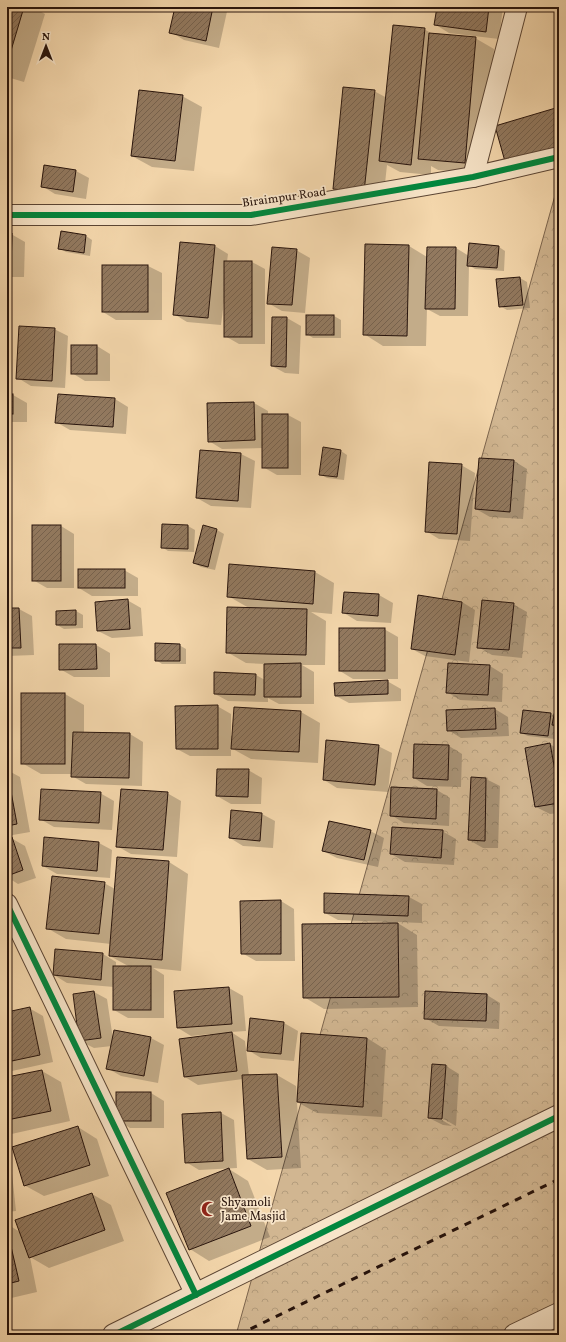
<svg xmlns="http://www.w3.org/2000/svg" width="566" height="1342" font-family="Vollkorn,serif">
<style>
.forest{fill:url(#forest-crowns);stroke:#7c654e}
.shadow{fill:#0003}
.building{fill:url(#building-hatch);stroke:#28140c}
.lines{fill:none;stroke-linecap:round;stroke-linejoin:round}
.minor-casing{stroke:#5b4534;stroke-width:22}
.tertiary-casing{stroke:#5b4534;stroke-width:24}
.minor{stroke:#f8e5c9;stroke-width:20}
.tertiary{stroke:#f8e5c9;stroke-width:22}
.rail{stroke:#28140c;stroke-width:3;stroke-dasharray:7 7;stroke-linecap:butt}
.cycleway-casing{stroke:#f8e5c9;stroke-width:8}
.cycleway{stroke:#00873e;stroke-width:6}
.labels{text-anchor:middle;stroke-width:3.5;stroke-linejoin:round;paint-order:stroke}
.street-label{font-size:12px;fill:#28140c;stroke:#f8e5c9}
.poi-label{font-size:12px;fill:#28140c;stroke:#f8e5c9;text-anchor:start}
</style>
<defs>
<pattern id="forest-crowns" width="20" height="18" patternUnits="userSpaceOnUse"><rect width="20" height="18" fill="#d1b691"/><path d="M2 6a3 3 0 1 1 6 0M12 15a3 3 0 1 1 6 0" fill="none" stroke="#b39c7c"/></pattern>
<pattern id="building-hatch" width="6" height="6" patternUnits="userSpaceOnUse"><rect width="6" height="6" fill="#92795f"/><path d="M-1 1l2-2M0 6l6-6M5 7l2-2" fill="none" stroke="#77624d"/></pattern>
</defs>
<rect width="100%" height="100%" fill="#f4d7ac"/>
<filter id="stains"><feTurbulence type="fractalNoise" baseFrequency=".005" numOctaves="4"/><feColorMatrix values="0 0 0 0 .2 0 0 0 0 .09 0 0 0 0 .02 0 0 0 .5 -.17"/></filter>
<radialGradient id="worn" r=".72"><stop offset=".6" stop-color="#630" stop-opacity="0"/><stop offset="1" stop-color="#630" stop-opacity=".3"/></radialGradient>
<polygon class="forest" points="559,181 559,1335 236,1335"/>
<g class="shadow">
<polygon points="7,7 32,7 45,14 24,82 7,77"/>
<polygon points="176,7 228,7 219,48 184,40 171,32"/>
<polygon points="438,7 503,7 499,39 449,33 436,25"/>
<polygon points="424,29 434,35 475,38 494,49 484,174 438,170 431,166 431,175 400,172 387,165 383,202 353,199 334,188 374,91 387,98"/>
<polygon points="182,96 202,107 194,171 152,167 132,156"/>
<polygon points="45,166 76,171 89,178 86,199 55,194 42,186"/>
<polygon points="62,233 86,236 92,240 90,256 66,252 59,248"/>
<polygon points="7,234 11,234 25,242 24,277 7,277"/>
<polygon points="215,246 228,254 227,262 252,262 265,269 265,344 239,344 225,336 225,301 224,301 221,325 187,322 174,314"/>
<polygon points="409,246 427,257 456,248 469,256 499,247 505,251 504,271 475,269 469,265 468,316 440,316 427,309 426,346 383,346 364,334"/>
<polygon points="296,250 310,258 305,313 282,311 268,303"/>
<polygon points="103,266 148,266 162,273 162,320 116,320 103,312"/>
<polygon points="520,278 527,282 530,308 507,310 500,306 497,280"/>
<polygon points="334,316 341,320 341,338 313,338 307,334"/>
<polygon points="273,318 287,318 301,326 299,374 285,373 272,366"/>
<polygon points="54,329 68,336 65,388 31,386 18,378"/>
<polygon points="97,346 110,354 110,381 85,381 72,373"/>
<polygon points="7,395 13,395 27,403 27,422 7,422"/>
<polygon points="115,399 128,407 126,434 70,430 56,422"/>
<polygon points="254,403 268,411 268,415 288,415 301,422 301,475 277,475 263,467 263,448 222,449 209,441 208,404"/>
<polygon points="201,451 241,454 255,461 251,508 211,506 197,498"/>
<polygon points="341,451 347,455 344,480 327,478 320,474"/>
<polygon points="514,461 527,469 523,519 490,517 476,509"/>
<polygon points="461,465 475,473 470,541 439,539 426,531"/>
<polygon points="163,525 188,526 195,530 194,552 168,551 162,547"/>
<polygon points="61,526 74,534 74,588 47,588 33,580"/>
<polygon points="203,527 217,530 224,534 215,570 201,567 194,563"/>
<polygon points="230,565 315,572 334,583 332,614 311,612 326,621 325,665 302,665 314,672 314,704 279,704 268,698 268,702 228,701 215,694 256,675 265,680 265,664 246,663 227,652 249,608 228,596"/>
<polygon points="124,570 138,578 138,596 92,596 79,588"/>
<polygon points="345,593 379,595 393,603 391,623 357,621 344,613"/>
<polygon points="419,596 462,602 475,610 469,662 425,656 412,649"/>
<polygon points="127,600 141,608 143,636 112,638 98,631"/>
<polygon points="513,604 527,612 522,658 492,655 478,647"/>
<polygon points="7,609 19,609 32,616 34,655 7,656"/>
<polygon points="76,611 83,615 83,628 64,629 57,625 57,612"/>
<polygon points="384,629 398,637 398,679 353,679 340,671"/>
<polygon points="60,645 96,645 110,653 110,677 74,677 60,669"/>
<polygon points="179,645 186,649 186,664 162,664 156,660"/>
<polygon points="449,664 490,666 503,674 502,702 460,700 447,692"/>
<polygon points="387,681 401,689 401,701 349,703 336,696"/>
<polygon points="65,694 84,705 84,733 130,734 143,742 142,786 86,784 72,776 73,774 41,774 22,763"/>
<polygon points="559,694 559,728 556,726 555,739 528,736 521,733 551,714 555,716"/>
<polygon points="217,706 231,714 231,736 301,712 320,723 318,763 251,759 231,748 231,756 190,756 177,749"/>
<polygon points="495,709 508,717 509,736 461,738 448,730"/>
<polygon points="550,744 559,750 559,813 550,814 536,807"/>
<polygon points="378,746 392,753 388,792 337,788 324,780"/>
<polygon points="449,746 462,754 461,787 427,786 414,778"/>
<polygon points="7,770 20,777 30,832 7,836"/>
<polygon points="248,770 262,778 261,804 231,804 217,796"/>
<polygon points="472,778 486,779 500,786 498,848 483,848 469,840"/>
<polygon points="437,790 450,798 449,826 404,823 391,815"/>
<polygon points="100,793 114,801 112,830 54,827 40,819"/>
<polygon points="167,793 181,801 177,857 131,854 117,846"/>
<polygon points="262,814 275,821 273,848 243,846 230,838"/>
<polygon points="370,831 384,838 378,867 337,858 323,851"/>
<polygon points="442,831 456,839 454,865 405,862 391,854"/>
<polygon points="11,838 25,846 36,878 18,884 7,877 7,840"/>
<polygon points="99,843 112,850 110,878 57,874 43,866"/>
<polygon points="169,862 188,874 181,971 153,968 164,975 164,1018 128,1018 114,1010 114,987 67,983 54,975 103,954 116,962 116,967 130,967 110,956 111,944 66,939 47,928 104,883 115,889"/>
<polygon points="409,897 422,904 422,923 396,922 417,935 418,1007 324,1009 304,997 388,924 388,922 338,920 325,913"/>
<polygon points="281,901 294,909 295,961 256,961 242,953"/>
<polygon points="229,988 243,996 246,1031 231,1032 245,1041 249,1076 277,1075 296,1086 297,1096 298,1096 302,1034 367,1038 386,1050 382,1117 317,1113 297,1102 301,1168 267,1170 248,1159 243,1079 198,1085 185,1077 210,1036 210,1034 191,1036 178,1028 175,992"/>
<polygon points="94,992 107,999 113,1039 114,1031 151,1038 164,1045 158,1083 121,1076 107,1068 112,1046 94,1048 80,1041"/>
<polygon points="487,995 500,1003 499,1029 439,1026 425,1018"/>
<polygon points="29,1008 43,1016 53,1062 12,1071 7,1068 7,1013"/>
<polygon points="251,1019 284,1023 298,1031 294,1061 261,1058 248,1050"/>
<polygon points="446,1066 459,1074 456,1126 442,1118 442,1120 452,1126 443,1125 429,1118"/>
<polygon points="42,1071 61,1082 70,1121 7,1135 7,1078"/>
<polygon points="151,1093 164,1101 164,1128 130,1128 117,1120"/>
<polygon points="221,1113 234,1120 237,1168 199,1170 186,1162"/>
<polygon points="78,1127 97,1139 109,1176 44,1196 24,1185"/>
<polygon points="7,1161 11,1164 16,1211 7,1212"/>
<polygon points="229,1169 248,1181 270,1237 209,1261 190,1249"/>
<polygon points="92,1194 111,1205 124,1241 49,1268 30,1257 37,1292 7,1299 7,1224 20,1232"/>
</g>
<g class="building">
<polygon points="7,7 24,7 7,64"/>
<polygon points="175,7 213,7 206,41 169,33"/>
<polygon points="437,7 489,7 486,32 434,25"/>
<polygon points="393,25 425,28 411,165 379,161"/>
<polygon points="429,33 476,37 465,163 418,159"/>
<polygon points="343,87 375,90 364,192 333,189"/>
<polygon points="139,90 183,95 175,161 131,156"/>
<polygon points="559,107 559,149 506,165 495,126"/>
<polygon points="44,165 76,170 73,192 41,187"/>
<polygon points="61,231 86,235 84,253 58,249"/>
<polygon points="7,233 12,233 11,270 7,270"/>
<polygon points="180,242 215,245 208,318 173,315"/>
<polygon points="469,243 499,246 497,268 467,266"/>
<polygon points="365,244 409,245 407,336 363,335"/>
<polygon points="272,247 297,249 292,305 267,304"/>
<polygon points="427,247 456,247 455,309 425,309"/>
<rect x="224" y="261" width="28" height="76"/>
<rect x="102" y="265" width="46" height="47"/>
<polygon points="520,277 523,305 499,307 496,279"/>
<rect x="306" y="315" width="28" height="20"/>
<polygon points="272,317 287,317 286,367 271,366"/>
<polygon points="19,326 55,328 52,381 16,379"/>
<rect x="71" y="345" width="26" height="29"/>
<polygon points="559,372 559,383 556,382"/>
<rect x="7" y="394" width="6" height="20"/>
<polygon points="58,394 115,398 113,427 55,423"/>
<polygon points="254,402 255,440 208,442 207,403"/>
<rect x="262" y="414" width="26" height="54"/>
<polygon points="323,447 341,450 337,477 319,475"/>
<polygon points="200,450 241,453 238,501 196,498"/>
<polygon points="479,458 514,460 510,512 475,509"/>
<polygon points="429,462 462,464 457,534 425,532"/>
<polygon points="162,524 188,525 188,549 161,548"/>
<rect x="32" y="525" width="29" height="56"/>
<polygon points="203,525 217,529 208,567 193,563"/>
<polygon points="229,564 315,571 313,604 227,597"/>
<rect x="78" y="569" width="47" height="19"/>
<polygon points="344,592 379,594 378,616 342,613"/>
<polygon points="418,595 462,602 455,655 411,649"/>
<polygon points="128,599 130,629 97,631 95,602"/>
<polygon points="482,600 514,603 509,650 477,648"/>
<polygon points="227,607 307,609 306,655 226,653"/>
<polygon points="7,608 19,608 21,648 7,648"/>
<polygon points="76,610 76,625 56,625 56,611"/>
<rect x="339" y="628" width="46" height="43"/>
<polygon points="155,643 180,644 180,661 155,661"/>
<polygon points="59,644 96,644 97,669 59,670"/>
<polygon points="301,663 301,697 264,697 264,664"/>
<polygon points="448,663 490,665 488,695 446,693"/>
<polygon points="214,672 256,674 255,695 214,694"/>
<polygon points="388,680 388,694 335,696 334,683"/>
<polygon points="559,690 559,726 552,725"/>
<rect x="21" y="693" width="44" height="71"/>
<polygon points="218,705 218,749 176,749 175,706"/>
<polygon points="234,707 301,711 299,752 231,749"/>
<polygon points="495,708 496,729 447,731 446,710"/>
<polygon points="523,710 551,713 548,736 520,733"/>
<polygon points="73,732 130,733 129,778 71,777"/>
<polygon points="326,740 379,745 375,785 323,780"/>
<polygon points="550,743 559,793 559,803 535,807 525,748"/>
<polygon points="414,744 449,745 448,780 413,778"/>
<polygon points="217,769 249,769 248,797 216,796"/>
<polygon points="7,770 17,824 7,826"/>
<polygon points="471,777 486,778 485,841 468,840"/>
<polygon points="391,787 437,789 436,819 390,816"/>
<polygon points="41,789 101,792 99,823 39,820"/>
<polygon points="121,789 168,792 163,850 116,847"/>
<polygon points="231,810 262,813 260,841 229,838"/>
<polygon points="329,821 371,830 364,860 322,851"/>
<polygon points="392,827 443,830 441,858 390,854"/>
<polygon points="12,837 23,870 7,876 7,839"/>
<polygon points="44,837 99,842 97,871 42,866"/>
<polygon points="117,857 169,861 162,960 109,956"/>
<polygon points="52,876 105,882 99,934 46,929"/>
<polygon points="324,893 409,896 408,916 324,913"/>
<polygon points="281,900 281,954 241,954 240,901"/>
<polygon points="398,923 399,997 303,998 302,924"/>
<polygon points="55,949 103,953 101,980 53,975"/>
<rect x="113" y="966" width="38" height="44"/>
<polygon points="229,987 232,1024 177,1028 174,991"/>
<polygon points="94,991 101,1038 79,1041 73,994"/>
<polygon points="425,991 487,994 486,1021 424,1019"/>
<polygon points="30,1007 40,1055 7,1062 7,1012"/>
<polygon points="250,1018 284,1022 281,1054 247,1051"/>
<polygon points="114,1030 151,1037 144,1076 106,1069"/>
<polygon points="232,1032 237,1071 184,1077 179,1039"/>
<polygon points="301,1033 367,1038 363,1107 297,1102"/>
<polygon points="432,1064 446,1065 442,1119 428,1118"/>
<polygon points="42,1070 51,1111 7,1120 7,1077"/>
<polygon points="277,1074 282,1157 247,1159 242,1075"/>
<rect x="116" y="1092" width="35" height="29"/>
<polygon points="221,1112 223,1161 185,1163 182,1114"/>
<polygon points="78,1126 90,1165 24,1186 12,1147"/>
<polygon points="229,1168 251,1226 189,1250 166,1193"/>
<polygon points="92,1193 105,1230 29,1258 15,1220"/>
<polygon points="7,1229 19,1281 7,1284"/>
</g>
<g class="lines">
<defs>
<g id="minor">
<polyline points="473,177 517,7"/>
<polyline points="7,215 251,215 473,177 559,157"/>
<polyline points="7,904 196,1295"/>
</g>
<g id="tertiary">
<polyline points="114,1335 559,1116"/>
<polyline points="515,1335 559,1314"/>
</g>
</defs>
<use href="#minor" class="minor-casing"/>
<use href="#tertiary" class="tertiary-casing"/>
<use href="#minor" class="minor"/>
<use href="#tertiary" class="tertiary"/>
<polyline class="rail" points="238,1335 559,1179"/>
<defs>
<g id="cycleway">
<polyline points="7,215 251,215 473,177 559,157"/>
<polyline points="7,904 196,1295"/>
<polyline points="114,1335 559,1116"/>
</g>
</defs>
<use href="#cycleway" class="cycleway-casing"/>
<use href="#cycleway" class="cycleway"/>
</g>
<defs>
<symbol id="mosque-bare" viewBox="-9 -9 18 18"><path d="M3.5-4.9A6 6 0 1 0 3.5 4.9A5 5 0 1 1 3.5-4.9Z" fill="#8f2418" stroke="#f8e5c9" stroke-width="2.5" paint-order="stroke"/></symbol>
</defs>
<g fill-rule="evenodd">
<use href="#mosque-bare" x="198" y="1198" width="22" height="22"/>
</g>
<g class="labels">
<g class="street-label">
<text transform="translate(284 197) rotate(-8)" y="4">Biraimpur Road</text>
</g>
<g class="poi-label">
<text x="221" y="1206">Shyamoli<tspan x="221" dy="14">Jame Masjid</tspan></text>
</g>
</g>
<rect width="566" height="1342" fill="none" stroke="#f4d7ac" stroke-width="24"/>
<rect x="8" y="8" width="550" height="1326" fill="none" stroke="#28140c" stroke-width="2"/>
<rect x="12" y="12" width="542" height="1318" fill="none" stroke="#28140c"/>
<g transform="translate(46 46)" stroke="#f8e5c9" stroke-width="3" paint-order="stroke">
<path d="M0-3L7 15L0 10L-7 15Z" fill="#28140c"/>
<text y="-6" font-size="11" font-weight="bold" text-anchor="middle" fill="#28140c">N</text>
</g>
<rect width="100%" height="100%" filter="url(#stains)"/>
<rect width="100%" height="100%" fill="url(#worn)"/>
</svg>
